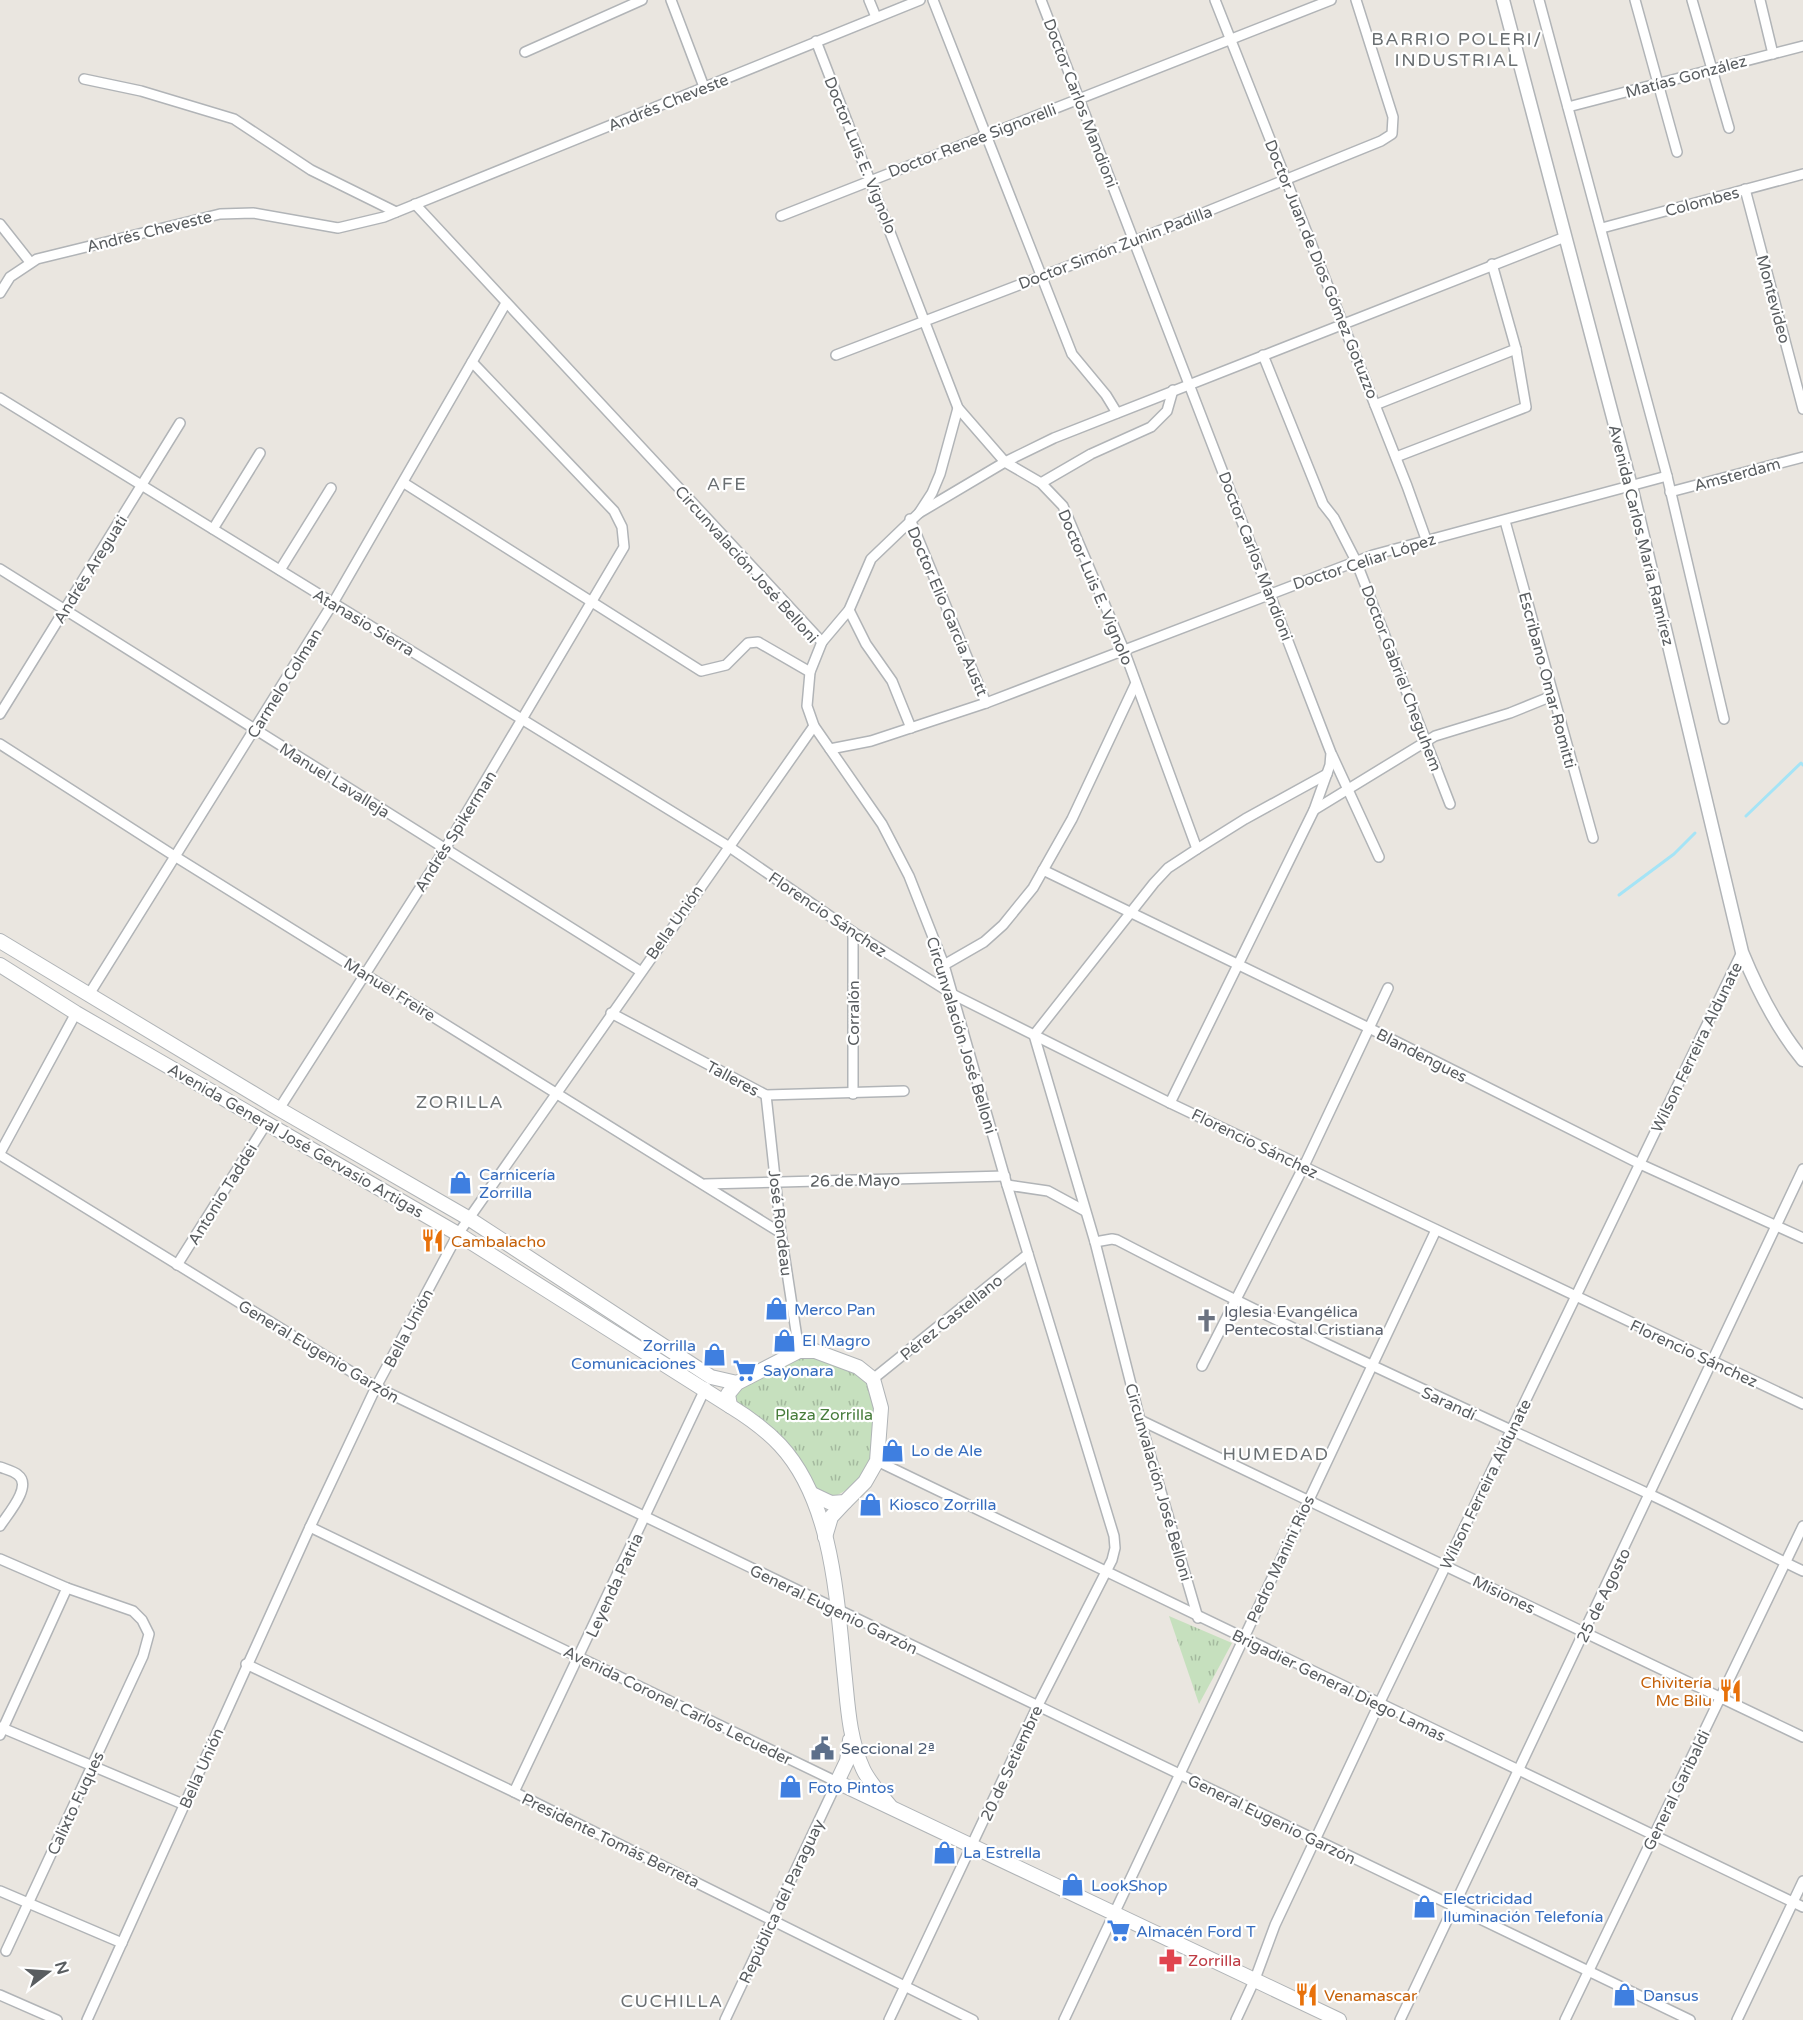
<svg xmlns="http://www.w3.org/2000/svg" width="1803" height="2020" font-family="'Varela Round',sans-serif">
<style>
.park{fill:url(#park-tufts)}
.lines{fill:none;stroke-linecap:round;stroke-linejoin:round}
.stream{stroke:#a5e4f6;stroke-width:3}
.minor-casing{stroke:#b1b4b7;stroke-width:12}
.tertiary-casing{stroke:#b1b4b7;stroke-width:15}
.secondary-casing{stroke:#b0b4b7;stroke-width:16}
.minor{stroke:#fff;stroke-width:9}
.tertiary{stroke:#fff;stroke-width:12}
.secondary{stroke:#fff;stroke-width:14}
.labels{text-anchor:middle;stroke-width:4.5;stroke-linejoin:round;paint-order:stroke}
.street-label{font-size:16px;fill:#595d60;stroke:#fff}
.shop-label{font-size:16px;fill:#366cbe;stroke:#fff;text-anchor:start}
.food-label{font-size:16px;fill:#c56008;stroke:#fff;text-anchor:start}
.worship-label{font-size:16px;fill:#5b616d;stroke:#fff;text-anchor:start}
.park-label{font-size:16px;fill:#477c3b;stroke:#fff}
.service-label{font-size:16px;fill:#4e5e75;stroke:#fff;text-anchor:start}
.health-label{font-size:16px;fill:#be3a42;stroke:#fff;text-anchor:start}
.neighbourhood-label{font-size:18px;letter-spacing:1.5px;fill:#6a6f72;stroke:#fff}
</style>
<defs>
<pattern id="park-tufts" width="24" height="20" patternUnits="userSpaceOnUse" patternTransform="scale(1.5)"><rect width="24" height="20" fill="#c6e0be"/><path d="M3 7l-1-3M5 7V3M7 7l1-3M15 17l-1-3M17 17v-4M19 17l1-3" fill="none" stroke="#a4b99e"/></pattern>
</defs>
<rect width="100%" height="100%" fill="#eae6e0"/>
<g class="park">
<path d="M 813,1358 C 830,1363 857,1369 867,1383 C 877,1396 877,1445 871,1460 C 866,1475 846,1494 831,1497 L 815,1489 L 733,1403 L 734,1393 L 796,1359 Z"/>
<polygon points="1169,1616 1232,1643 1199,1704"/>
</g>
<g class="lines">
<g class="stream">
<polyline points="1746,816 1801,763 1803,765"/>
<polyline points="1619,895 1674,854 1695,833"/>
</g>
<defs>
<g id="minor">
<polyline points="671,0 704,87"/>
<polyline points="869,0 876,17"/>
<polyline points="933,0 1072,354 1106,395 1117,413"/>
<polyline points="1041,0 1331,753 1330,765 1314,810 1170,1103"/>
<polyline points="1215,0 1407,486 1426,539"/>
<polyline points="1539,0 1667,476 1724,719"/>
<polyline points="1635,0 1677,152"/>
<polyline points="1692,0 1729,128"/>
<polyline points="1760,0 1773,54"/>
<polyline points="816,41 958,408 1005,462 1041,483 1063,506 1124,650 1197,849 1168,868 1154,883 1034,1035"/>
<polyline points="525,52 642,0"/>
<polyline points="84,79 141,91 234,119 311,170 396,212"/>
<polyline points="1568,107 1803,46"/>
<polyline points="1745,189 1803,409"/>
<polyline points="415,204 822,642 810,672 807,706 814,726 882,824 909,876 944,965 1007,1185 1114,1536 1115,1548 1112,1560 1037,1707 889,2020"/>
<polyline points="781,216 1331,0"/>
<polyline points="0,224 30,262"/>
<polyline points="1602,228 1803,174"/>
<polyline points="0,293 10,277 37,259 220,214 253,213 338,228 384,217 920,0"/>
<polyline points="836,355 1134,241 1381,141 1392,134 1393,117 1356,0"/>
<polyline points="1263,355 1323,504 1334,518 1356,561 1450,804"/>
<polyline points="0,398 728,846 853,932 954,995 1170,1103 1803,1404"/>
<polyline points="1375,405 1516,349"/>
<polyline points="1396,457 1526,407 1516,349 1492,264"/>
<polyline points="404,483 701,671 726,665 748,643 758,642 810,672"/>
<polyline points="1041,483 1091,454 1151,427 1167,411 1173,390"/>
<polyline points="1670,492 1803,457"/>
<polyline points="919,513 1005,462 1054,438 1565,237"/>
<polyline points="910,519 986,703"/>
<polyline points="1505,521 1593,838"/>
<polyline points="213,529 260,453"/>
<polyline points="0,569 640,971"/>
<polyline points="280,570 331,488"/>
<polyline points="849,610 866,644 892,681 911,728"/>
<polyline points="822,642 849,610 871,559 919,513 932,493 940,474 958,408"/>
<polyline points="0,714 180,423"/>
<polyline points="0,744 176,857 781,1233"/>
<polyline points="830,749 871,741 986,703 1373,555 1667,476"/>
<polyline points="1332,755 1379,857"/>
<polyline points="1314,810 1435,736 1510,713 1552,696"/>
<polyline points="1197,849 1245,819 1327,774"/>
<polyline points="1043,870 1369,1028 1640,1164 1803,1238"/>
<polyline points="853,932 853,1094"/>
<polyline points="944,965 984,942 1003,925 1033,888 1072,819 1135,685"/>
<polyline points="88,996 333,603 506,303"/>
<polyline points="611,1013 766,1095 904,1091"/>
<polyline points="1034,1035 1095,1242 1140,1420 1198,1618"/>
<polyline points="766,1095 781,1233 799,1351"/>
<polyline points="279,1109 445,849 624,547 622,527 614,511 472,362"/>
<polyline points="0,1153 76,1013"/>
<polyline points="0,1155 376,1387 1690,2020"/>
<polyline points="705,1184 1005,1176"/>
<polyline points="1007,1185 1048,1191 1085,1211"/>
<path d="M 1095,1242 L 1112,1239 L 1117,1240 C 1292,1331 1471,1411 1649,1494 C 1701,1518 1751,1546 1803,1571"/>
<polyline points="177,1265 266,1124"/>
<polyline points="1202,1366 1304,1166 1388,988"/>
<polyline points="873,1379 1028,1254"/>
<polyline points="1140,1420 1803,1737"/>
<polyline points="877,1461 1803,1907"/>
<path d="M 0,1467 C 5,1469 14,1471 18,1475 C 33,1486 7,1515 0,1526"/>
<polyline points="310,1527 837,1782 725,2020"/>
<polyline points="0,1559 67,1588 133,1611 142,1620 149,1634 143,1656 6,1951"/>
<polyline points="246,1664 514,1792 973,2020"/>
<polyline points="0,1727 185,1805"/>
<polyline points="0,1735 67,1588"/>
<polyline points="514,1792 706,1387"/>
<polyline points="0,1891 122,1943"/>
<polyline points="0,1995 57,2020"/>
<polyline points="87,2020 310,1527 376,1387 458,1234 814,726"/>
<polyline points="1064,2020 1436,1230"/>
<polyline points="1236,2020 1255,1979 1275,1925 1379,1704 1742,952"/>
<polyline points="1400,2020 1803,1169"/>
<polyline points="1565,2020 1803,1526"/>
<polyline points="1737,2020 1803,1881"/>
</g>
<path id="tertiary" d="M 1503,0 L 1631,486 L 1742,952 C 1758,991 1776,1027 1803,1060"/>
<g id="secondary">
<polyline points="0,941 279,1109 468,1218 711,1377 737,1383"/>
<path d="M 0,965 L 76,1013 L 458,1234 L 730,1406 C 748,1417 765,1429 780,1445 C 834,1503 837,1604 845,1679 C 848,1710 850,1741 863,1769 C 869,1782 880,1794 890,1806"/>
<polyline points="730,1406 728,1394 737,1383 799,1351 815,1351 858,1367 873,1379 881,1408 877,1461 865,1482 845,1502 831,1503 812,1494"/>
<polyline points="825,1537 831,1517 845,1502"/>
<polyline points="850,1740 847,1761 837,1782 1339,2020"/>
</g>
</defs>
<use href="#minor" class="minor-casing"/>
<use href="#tertiary" class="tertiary-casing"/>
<use href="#secondary" class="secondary-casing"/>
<use href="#minor" class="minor"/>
<use href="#tertiary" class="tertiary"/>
<use href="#secondary" class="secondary"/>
</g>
<defs>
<symbol id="shop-bare" viewBox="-9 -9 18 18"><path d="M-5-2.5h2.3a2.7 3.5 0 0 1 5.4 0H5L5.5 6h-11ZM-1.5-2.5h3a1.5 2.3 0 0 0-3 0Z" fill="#3f7fe0" stroke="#fff" stroke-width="2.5" paint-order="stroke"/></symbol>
<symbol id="restaurant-bare" viewBox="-9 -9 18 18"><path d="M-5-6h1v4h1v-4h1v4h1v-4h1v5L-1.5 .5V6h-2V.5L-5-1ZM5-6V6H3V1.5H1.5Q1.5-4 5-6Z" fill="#e8710a" stroke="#fff" stroke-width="2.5" paint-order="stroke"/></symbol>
<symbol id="church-bare" viewBox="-9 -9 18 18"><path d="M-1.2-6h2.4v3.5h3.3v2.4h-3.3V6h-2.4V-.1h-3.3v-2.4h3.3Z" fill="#6b7280" stroke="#fff" stroke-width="2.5" paint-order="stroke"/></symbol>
<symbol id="supermarket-bare" viewBox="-9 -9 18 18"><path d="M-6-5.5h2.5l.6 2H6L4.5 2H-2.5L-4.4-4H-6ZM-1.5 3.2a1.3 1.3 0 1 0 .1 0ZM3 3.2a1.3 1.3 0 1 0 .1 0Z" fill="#3f7fe0" stroke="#fff" stroke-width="2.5" paint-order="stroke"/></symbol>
<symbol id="civic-bare" viewBox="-9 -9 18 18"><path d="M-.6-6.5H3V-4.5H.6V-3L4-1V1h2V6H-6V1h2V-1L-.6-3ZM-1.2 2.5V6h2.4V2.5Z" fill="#5c6f8a" stroke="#fff" stroke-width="2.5" paint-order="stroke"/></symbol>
<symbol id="pharmacy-bare" viewBox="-9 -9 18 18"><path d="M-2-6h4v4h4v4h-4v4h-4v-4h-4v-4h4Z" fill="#e0444e" stroke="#fff" stroke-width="2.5" paint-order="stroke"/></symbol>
</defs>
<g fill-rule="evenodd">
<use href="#shop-bare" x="444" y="1166" width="33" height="33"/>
<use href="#restaurant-bare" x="416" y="1224" width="33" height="33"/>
<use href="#shop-bare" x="760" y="1292" width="33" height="33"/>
<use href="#church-bare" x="1190" y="1304" width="33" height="33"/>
<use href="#shop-bare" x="768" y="1324" width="33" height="33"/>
<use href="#shop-bare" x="698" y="1338" width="33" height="33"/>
<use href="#supermarket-bare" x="728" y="1354" width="33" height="33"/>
<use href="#shop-bare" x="876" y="1434" width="33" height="33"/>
<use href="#shop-bare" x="854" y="1488" width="33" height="33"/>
<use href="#restaurant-bare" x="1714" y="1674" width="33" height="33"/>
<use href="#civic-bare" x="806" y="1732" width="33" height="33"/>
<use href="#shop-bare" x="774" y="1770" width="33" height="33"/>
<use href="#shop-bare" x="928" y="1836" width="33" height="33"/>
<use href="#shop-bare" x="1056" y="1868" width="33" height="33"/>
<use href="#shop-bare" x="1408" y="1890" width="33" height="33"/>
<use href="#supermarket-bare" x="1102" y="1914" width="33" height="33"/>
<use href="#pharmacy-bare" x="1154" y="1944" width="33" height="33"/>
<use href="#restaurant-bare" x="1290" y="1978" width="33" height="33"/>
<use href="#shop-bare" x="1608" y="1978" width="33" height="33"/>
</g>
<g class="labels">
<g class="street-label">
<text transform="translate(1686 76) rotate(-15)" y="6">Matías González</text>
<text transform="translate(668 102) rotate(-22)" y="6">Andrés Cheveste</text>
<text transform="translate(1081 103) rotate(69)" y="6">Doctor Carlos Mandioni</text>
<text transform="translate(972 140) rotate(-21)" y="6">Doctor Renee Signorelli</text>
<text transform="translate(861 155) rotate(68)" y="6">Doctor Luis E. Vignolo</text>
<text transform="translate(1702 201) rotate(-15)" y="6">Colombes</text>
<text transform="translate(149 231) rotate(-14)" y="6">Andrés Cheveste</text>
<text transform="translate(1115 247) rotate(-21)" y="6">Doctor Simón Zunin Padilla</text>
<text transform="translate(1322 269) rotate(68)" y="6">Doctor Juan de Dios Gómez Gotuzzo</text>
<text transform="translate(1774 299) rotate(75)" y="6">Montevideo</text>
<text transform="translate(1737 474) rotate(-15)" y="6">Amsterdam</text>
<text transform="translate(1642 535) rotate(76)" y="6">Avenida Carlos María Ramírez</text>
<text transform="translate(1256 556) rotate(69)" y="6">Doctor Carlos Mandioni</text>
<text transform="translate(1364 561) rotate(-18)" y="6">Doctor Celiar López</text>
<text transform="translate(747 564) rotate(48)" y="6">Circunvalación José Belloni</text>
<text transform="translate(90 569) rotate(-58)" y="6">Andrés Areguati</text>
<text transform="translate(1096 587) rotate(67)" y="6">Doctor Luis E. Vignolo</text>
<text transform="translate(948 611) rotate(67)" y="6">Doctor Elio García Austt</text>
<text transform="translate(364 622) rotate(31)" y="6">Atanasio Sierra</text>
<text transform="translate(1402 678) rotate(69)" y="6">Doctor Gabriel Cheguhem</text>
<text transform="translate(1548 680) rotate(75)" y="6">Escribano Omar Romitti</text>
<text transform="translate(284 683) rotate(-58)" y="6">Carmelo Colman</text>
<text transform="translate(335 780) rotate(32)" y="6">Manuel Lavalleja</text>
<text transform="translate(455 831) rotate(-58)" y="6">Andrés Spikerman</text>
<text transform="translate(828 914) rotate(34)" y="6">Florencio Sánchez</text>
<text transform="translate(674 922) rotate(-55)" y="6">Bella Unión</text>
<text transform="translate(390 989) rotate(32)" y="6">Manuel Freire</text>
<text transform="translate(853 1013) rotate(-90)" y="6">Corralón</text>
<text transform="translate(962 1035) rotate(73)" y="6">Circunvalación José Belloni</text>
<text transform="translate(1696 1047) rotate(-64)" y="6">Wilson Ferreira Aldunate</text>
<text transform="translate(1422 1055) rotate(27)" y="6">Blandengues</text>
<text transform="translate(733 1078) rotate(28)" y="6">Talleres</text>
<text transform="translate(296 1140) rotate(30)" y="6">Avenida General José Gervasio Artigas</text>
<text transform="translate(1255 1143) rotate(26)" y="6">Florencio Sánchez</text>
<text transform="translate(855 1180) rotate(-1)" y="6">26 de Mayo</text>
<text transform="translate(222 1194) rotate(-58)" y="6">Antonio Taddei</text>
<text transform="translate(781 1223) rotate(83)" y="6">José Rondeau</text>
<text transform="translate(951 1317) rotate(-39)" y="6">Pérez Castellano</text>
<text transform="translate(408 1328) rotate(-62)" y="6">Bella Unión</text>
<text transform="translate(319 1351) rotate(31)" y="6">General Eugenio Garzón</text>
<text transform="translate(1694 1353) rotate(25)" y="6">Florencio Sánchez</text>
<text transform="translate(1449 1403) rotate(25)" y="6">Sarandí</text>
<text transform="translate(1159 1482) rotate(74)" y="6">Circunvalación José Belloni</text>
<text transform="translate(1485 1484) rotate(-64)" y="6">Wilson Ferreira Aldunate</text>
<text transform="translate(1280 1559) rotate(-65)" y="6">Pedro Manini Ríos</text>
<text transform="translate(614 1585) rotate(-65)" y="6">Leyenda Patria</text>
<text transform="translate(1504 1594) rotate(26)" y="6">Misiones</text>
<text transform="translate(1603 1595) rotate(-64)" y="6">25 de Agosto</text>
<text transform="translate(834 1609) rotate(26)" y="6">General Eugenio Garzón</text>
<text transform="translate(1339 1685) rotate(26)" y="6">Brigadier General Diego Lamas</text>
<text transform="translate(678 1705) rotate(26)" y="6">Avenida Coronel Carlos Lecueder</text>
<text transform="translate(1011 1763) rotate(-65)" y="6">20 de Setiembre</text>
<text transform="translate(201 1768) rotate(-66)" y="6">Bella Unión</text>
<text transform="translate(1676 1790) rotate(-64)" y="6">General Garibaldi</text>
<text transform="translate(75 1803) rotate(-65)" y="6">Calixto Fuques</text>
<text transform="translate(1272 1819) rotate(26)" y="6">General Eugenio Garzón</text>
<text transform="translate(611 1840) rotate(26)" y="6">Presidente Tomás Berreta</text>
<text transform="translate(781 1901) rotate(-65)" y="6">República del Paraguay</text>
</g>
<g class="shop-label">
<text x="479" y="1180">Carnicería<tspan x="479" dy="18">Zorrilla</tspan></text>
<text x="794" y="1315">Merco Pan</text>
<text x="802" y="1346">El Magro</text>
<text x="696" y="1351" text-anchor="end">Zorrilla<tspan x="696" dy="18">Comunicaciones</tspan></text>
<text x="763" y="1376">Sayonara</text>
<text x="911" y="1456">Lo de Ale</text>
<text x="889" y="1510">Kiosco Zorrilla</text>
<text x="808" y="1793">Foto Pintos</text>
<text x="963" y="1858">La Estrella</text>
<text x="1091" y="1891">LookShop</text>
<text x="1443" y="1904">Electricidad<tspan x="1443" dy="18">Iluminación Telefonía</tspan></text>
<text x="1136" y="1937">Almacén Ford T</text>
<text x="1643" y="2001">Dansus</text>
</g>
<g class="food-label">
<text x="451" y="1247">Cambalacho</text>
<text x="1712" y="1688" text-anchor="end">Chivitería<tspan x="1712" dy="18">Mc Bilu</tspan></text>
<text x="1324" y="2001">Venamascar</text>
</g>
<g class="worship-label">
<text x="1224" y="1317">Iglesia Evangélica<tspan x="1224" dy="18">Pentecostal Cristiana</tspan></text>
</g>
<g class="park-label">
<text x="824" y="1420">Plaza Zorrilla</text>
</g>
<g class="service-label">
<text x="841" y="1754">Seccional 2ª</text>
</g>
<g class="health-label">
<text x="1188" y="1966">Zorrilla</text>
</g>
<g class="neighbourhood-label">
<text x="1457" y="45">BARRIO POLERI/<tspan x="1457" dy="21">INDUSTRIAL</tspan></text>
<text x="727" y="490">AFE</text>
<text x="460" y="1108">ZORILLA</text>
<text x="1276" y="1460">HUMEDAD</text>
<text x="672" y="2007">CUCHILLA</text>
</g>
</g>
<g transform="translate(48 1972) rotate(73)" stroke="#ffffff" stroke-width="4.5" paint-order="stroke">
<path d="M0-4.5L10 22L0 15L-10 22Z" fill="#595d60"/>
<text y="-9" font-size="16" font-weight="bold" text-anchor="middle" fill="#595d60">N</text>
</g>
</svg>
